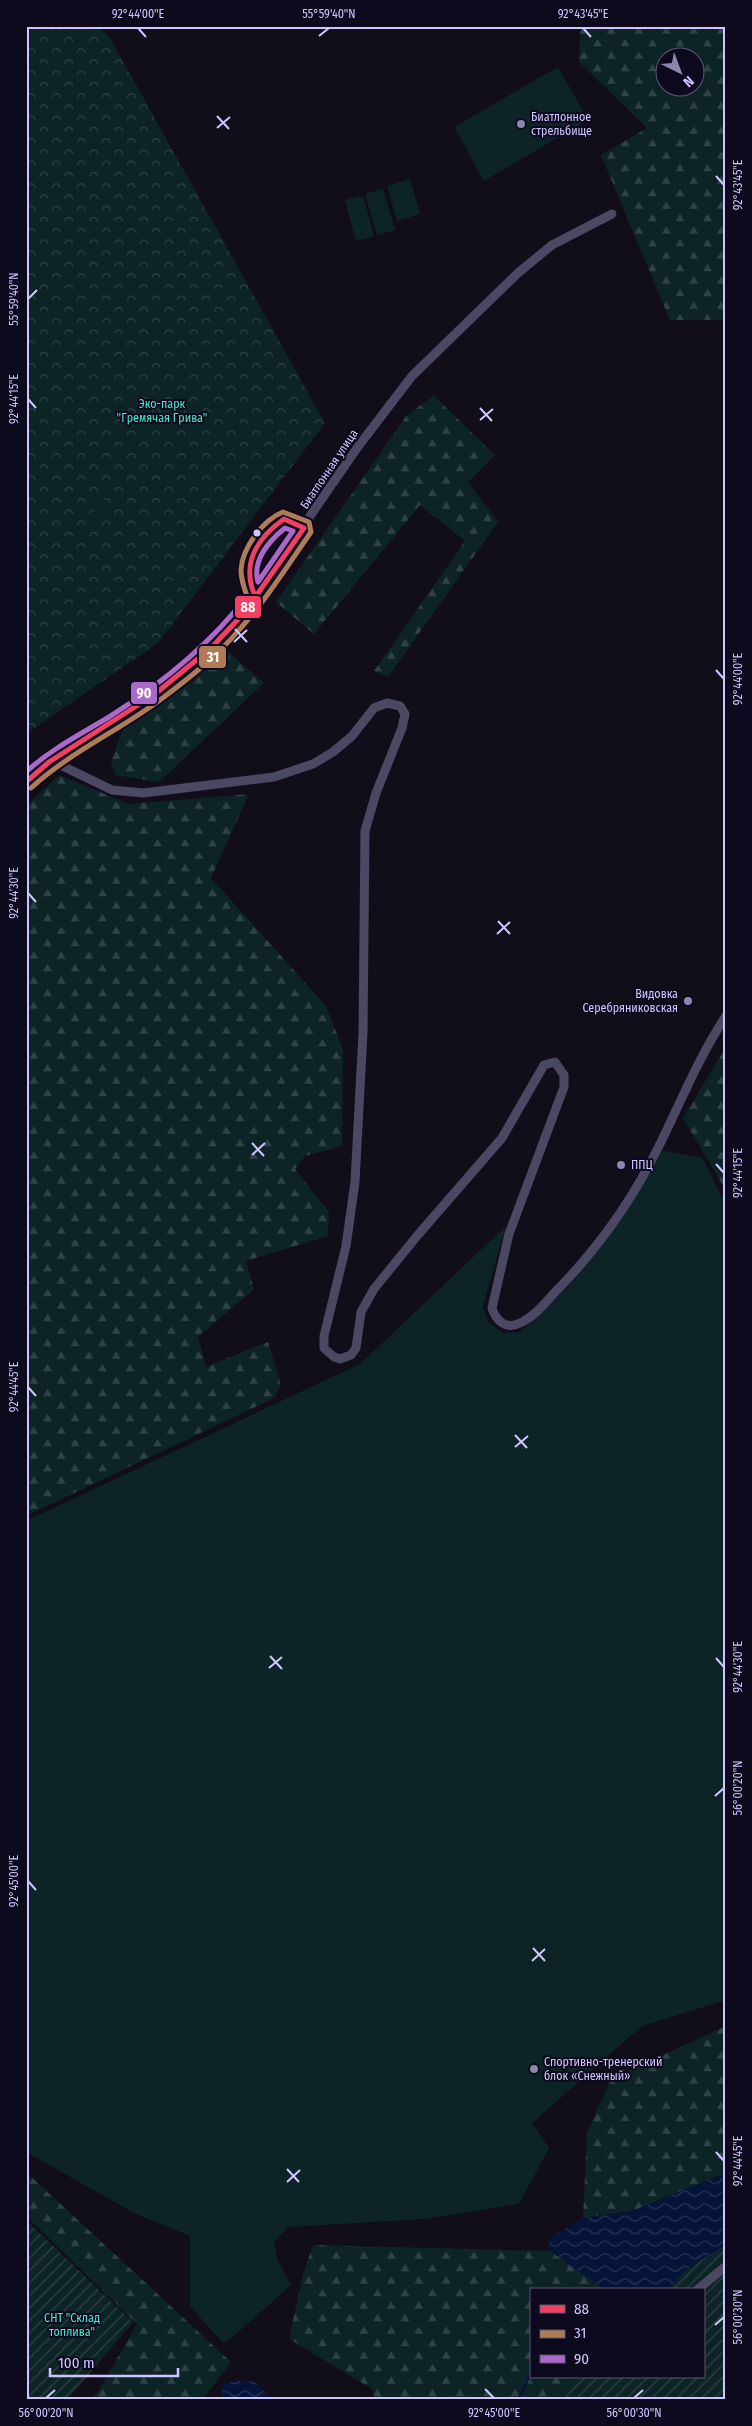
<svg xmlns="http://www.w3.org/2000/svg" width="752" height="2426" font-family="'Fira Sans Condensed',sans-serif">
<style>
.forest{fill:url(#forest-firs);fill-rule:evenodd}
.park{fill:url(#park-crowns)}
.garden{fill:url(#garden-furrows)}
.pitch{fill:#0d2426}
.water{fill:url(#water-waves)}
.lines{fill:none;stroke-linecap:round;stroke-linejoin:round}
.stream{stroke:#051439;stroke-width:2.5}
.minor{stroke:#4b4863;stroke-width:9}
.bus-1-casing{stroke:#0e0a1d;stroke-width:9}
.bus-2-casing{stroke:#0e0a1d;stroke-width:9}
.bus-3-casing{stroke:#0e0a1d;stroke-width:9}
.bus-1{stroke:#f24062;stroke-width:5}
.bus-2{stroke:#b07c57;stroke-width:5}
.bus-3{stroke:#ac68c9;stroke-width:5}
.ticks{fill:none;stroke:#d0c6ff;stroke-width:2}
.poi-dot{fill:#8d86ae;stroke:#0e0a1d;stroke-width:2}
.bus-dot{fill:#d0c6ff;stroke:#0e0a1d;stroke-width:2}
.labels{text-anchor:middle;stroke-width:4;stroke-linejoin:round;paint-order:stroke}
.poi-label{font-size:12px;fill:#d0c6ff;stroke:#0e0a1d;text-anchor:start}
.park-label{font-size:12px;fill:#48e9ca;stroke:#0e0a1d}
.street-label{font-size:12px;fill:#d0c6ff;stroke:#0e0a1d}
.line-badge{stroke:#0e0a1d;stroke-width:2}
.badge-label{font-size:14px;text-anchor:middle;font-weight:bold;fill:#fff}
.neatline{fill:none;stroke:#d0c6ff;stroke-width:2}
.ticks-label{font-size:12px;text-anchor:middle;fill:#d0c6ff}
</style>
<defs>
<pattern id="forest-firs" width="22" height="20" patternUnits="userSpaceOnUse" patternTransform="scale(1.25)"><rect width="22" height="20" fill="#0d2426"/><path d="M5 1l3.5 6h-7zM16 11l3.5 6h-7z" fill="#2f4247"/></pattern>
<pattern id="park-crowns" width="20" height="18" patternUnits="userSpaceOnUse" patternTransform="scale(1.25)"><rect width="20" height="18" fill="#0d2426"/><path d="M2 6a3 3 0 1 1 6 0M12 15a3 3 0 1 1 6 0" fill="none" stroke="#2f4247"/></pattern>
<pattern id="garden-furrows" width="10" height="10" patternUnits="userSpaceOnUse" patternTransform="scale(1.25)"><rect width="10" height="10" fill="#0d2426"/><path d="M-1 1l2-2M0 10L10 0M9 11l2-2" fill="none" stroke="#2f4247"/></pattern>
<pattern id="water-waves" width="16" height="10" patternUnits="userSpaceOnUse" patternTransform="scale(1.25)"><rect width="16" height="10" fill="#051439"/><path d="M0 5q4-4 8 0t8 0" fill="none" stroke="#283557"/></pattern>
</defs>
<rect width="100%" height="100%" fill="#110e19"/>
<g class="forest">
<path d="M 580,26 L 726,26 L 726,320 L 670,320 L 601,155 L 647,128 L 579,62 ZM 664,58 L 694,58 L 694,88 L 664,88 Z"/>
<polygon points="434,396 495,455 468,482 498,522 388,677 374,671 465,541 420,505 314,634 276,602 407,415"/>
<polygon points="224,648 264,683 159,782 115,775 111,763 123,728"/>
<polygon points="59,775 129,804 249,794 211,878 326,1006 343,1050 342,1146 305,1156 295,1169 329,1212 328,1236 246,1261 254,1289 198,1337 206,1367 268,1342 281,1385 274,1398 26,1516 26,806"/>
<polygon points="726,1047 726,1191 683,1118"/>
<polygon points="726,2026 726,2173 632,2211 583,2218 587,2133 611,2079"/>
<polygon points="26,2172 231,2362 202,2400 91,2400 99,2390 137,2324 26,2216"/>
<polygon points="313,2245 550,2251 606,2290 531,2290 531,2377 575,2377 564,2400 375,2400 372,2389 289,2339 303,2274"/>
</g>
<polygon class="park" points="26,26 98,26 110,38 325,423 158,643 33,729 26,736"/>
<g class="garden">
<polygon points="26,2220 133,2322 67,2400 26,2400"/>
<polygon points="726,2244 726,2400 564,2400 575,2377 703,2377 703,2290 667,2290 684,2271"/>
</g>
<g class="pitch">
<polygon points="558,67 588,120 484,181 454,127"/>
<polygon points="410,179 420,214 397,221 387,186"/>
<polygon points="383,189 395,230 377,235 365,194"/>
<polygon points="363,196 374,236 356,241 345,200"/>
<polygon points="103,497 112,514 100,520 91,503"/>
<polygon points="663,1151 702,1157 726,1206 726,2000 642,2026 532,2123 549,2148 519,2204 424,2219 288,2227 274,2242 277,2259 291,2285 227,2342 222,2342 190,2306 190,2236 136,2214 26,2152 26,1521 360,1364 506,1226 483,1306 488,1322 503,1333 520,1332 566,1288 611,1231"/>
</g>
<g class="water">
<polygon points="726,2173 726,2244 684,2271 667,2290 606,2290 550,2251 549,2239 583,2218 632,2211"/>
<polygon points="234,2381 254,2381 274,2400 223,2400 221,2385"/>
</g>
<g class="lines">
<polyline class="stream" points="518,2400 531,2373"/>
<g class="minor">
<path d="M 52,761 L 112,790 L 143,793 L 274,777 L 313,764 L 333,752 L 352,736 L 374,708 L 387,703 L 400,706 L 405,714 L 402,728 L 376,793 L 365,831 L 363,1033 L 355,1182 L 346,1246 L 324,1336 L 324,1348 L 334,1357 L 340,1359 L 351,1355 L 356,1348 L 361,1312 L 374,1289 L 417,1236 L 502,1138 L 544,1065 L 555,1062 L 564,1075 L 564,1087 L 509,1234 L 492,1308 C 496,1321 506,1330 520,1323 C 536,1316 547,1300 559,1288 C 598,1248 633,1198 658,1148 C 680,1104 698,1058 726,1016"/>
<polyline points="26,782 52,761 128,714 201,658 235,625 357,448 412,376 518,273 552,245 612,214"/>
<polyline points="697,2290 726,2266"/>
</g>
<defs>
<path id="bus-1" d="M 26,782 L 49,762 L 155,694 L 211,648 L 244,613 L 304,528 L 284,519 C 257,538 241,564 255,596"/>
<path id="bus-2" d="M 31,788 C 69,753 118,731 160,700 C 188,679 216,657 239,630 C 266,600 288,565 311,532 L 309,522 L 283,512 C 263,520 242,548 241,570 C 241,579 244,588 247,596"/>
<g id="bus-3">
<path d="M 285,528 L 293,531 L 258,582 C 252,560 269,541 285,528 Z"/>
<path d="M 26,772 C 51,749 81,734 109,717 C 161,684 210,645 247,596"/>
</g>
</defs>
<use href="#bus-1" class="bus-1-casing"/>
<use href="#bus-2" class="bus-2-casing"/>
<use href="#bus-3" class="bus-3-casing"/>
<use href="#bus-1" class="bus-1"/>
<use href="#bus-2" class="bus-2"/>
<use href="#bus-3" class="bus-3"/>
</g>
<path class="ticks" d="M 138,28 L 146,37M 583,28 L 591,37M 319,36 L 329,28M 217,116 L 229,129M 217,128 L 230,117M 716,176 L 724,185M 28,299 L 37,290M 28,399 L 36,408M 480,408 L 492,421M 480,420 L 493,409M 235,629 L 247,642M 234,642 L 247,630M 716,670 L 724,679M 28,893 L 36,902M 498,921 L 510,934M 497,934 L 510,922M 252,1143 L 264,1156M 252,1155 L 265,1143M 716,1164 L 724,1173M 28,1387 L 36,1396M 515,1435 L 527,1448M 515,1447 L 528,1436M 270,1656 L 282,1669M 716,1658 L 724,1667M 269,1668 L 282,1657M 715,1796 L 724,1788M 28,1881 L 36,1890M 533,1948 L 545,1961M 532,1961 L 545,1949M 716,2152 L 724,2161M 287,2169 L 299,2182M 287,2182 L 300,2170M 715,2325 L 724,2317M 485,2389 L 494,2398M 46,2398 L 55,2390M 634,2398 L 643,2390"/>
<g class="poi-dot">
<circle cx="521" cy="124" r="5"/>
<circle cx="688" cy="1001" r="5"/>
<circle cx="621" cy="1165" r="5"/>
<circle cx="534" cy="2069" r="5"/>
</g>
<circle class="bus-dot" cx="257" cy="533" r="4.5"/>
<g class="labels">
<g class="poi-label">
<text x="531" y="121">Биатлонное<tspan x="531" dy="14">стрельбище</tspan></text>
<text x="678" y="998" text-anchor="end">Видовка<tspan x="678" dy="14">Серебряниковская</tspan></text>
<text x="631" y="1169">ППЦ</text>
<text x="544" y="2066">Спортивно-тренерский<tspan x="544" dy="14">блок «Снежный»</tspan></text>
</g>
<g class="park-label">
<text x="162" y="408">Эко-парк<tspan x="162" dy="14">"Гремячая Грива"</tspan></text>
<text x="72" y="2322">СНТ "Склад<tspan x="72" dy="14">топлива"</tspan></text>
</g>
<g class="street-label">
<text transform="translate(329 469) rotate(-56)" y="4">Биатлонная улица</text>
</g>
</g>
<g class="line-badge">
<rect x="234" y="595" width="28" height="24" rx="5" fill="#f24062"/>
<rect x="198" y="645" width="29" height="24" rx="5" fill="#b07c57"/>
<rect x="130" y="681" width="28" height="24" rx="5" fill="#ac68c9"/>
</g>
<g class="badge-label">
<text x="248" y="612">88</text>
<text x="213" y="662">31</text>
<text x="144" y="698">90</text>
</g>
<rect width="752" height="2426" fill="none" stroke="#0e0a1d" stroke-width="55"/>
<rect x="530" y="2288" width="175" height="90" fill="#0e0a1d" stroke="#5c5577"/>
<rect x="540" y="2305" width="25" height="8" fill="#f24062" stroke="#5c5577"/>
<text x="574" y="2314" font-size="15" fill="#d0c6ff">88</text>
<rect x="540" y="2330" width="25" height="8" fill="#b07c57" stroke="#5c5577"/>
<text x="574" y="2338" font-size="15" fill="#d0c6ff">31</text>
<rect x="540" y="2355" width="25" height="8" fill="#ac68c9" stroke="#5c5577"/>
<text x="574" y="2364" font-size="15" fill="#d0c6ff">90</text>
<g transform="translate(680 72) rotate(138)"><circle r="24" fill="#0e0a1d" stroke="#5c5577"/>
<path d="M0-4L9 19L0 12L-9 19Z" fill="#8d86ae"/>
<text y="-8" font-size="14" font-weight="bold" text-anchor="middle" fill="#d0c6ff">N</text>
</g>
<path d="M50 2368v8h128v-8" fill="none" stroke="#d0c6ff" stroke-width="2.5"/>
<text x="58" y="2368" font-size="15" fill="#d0c6ff" stroke="#0e0a1d" stroke-width="4" paint-order="stroke">100 m</text>
<rect x="28" y="28" width="696" height="2370" class="neatline"/>
<g class="ticks-label">
<text x="138" y="18">92°44'00"E</text>
<text x="329" y="18">55°59'40"N</text>
<text x="583" y="18">92°43'45"E</text>
<text transform="translate(738 185) rotate(-90)" y="4">92°43'45"E</text>
<text transform="translate(14 299) rotate(-90)" y="4">55°59'40"N</text>
<text transform="translate(14 399) rotate(-90)" y="4">92°44'15"E</text>
<text transform="translate(738 679) rotate(-90)" y="4">92°44'00"E</text>
<text transform="translate(14 893) rotate(-90)" y="4">92°44'30"E</text>
<text transform="translate(738 1173) rotate(-90)" y="4">92°44'15"E</text>
<text transform="translate(14 1387) rotate(-90)" y="4">92°44'45"E</text>
<text transform="translate(738 1667) rotate(-90)" y="4">92°44'30"E</text>
<text transform="translate(738 1788) rotate(-90)" y="4">56°00'20"N</text>
<text transform="translate(14 1881) rotate(-90)" y="4">92°45'00"E</text>
<text transform="translate(738 2161) rotate(-90)" y="4">92°44'45"E</text>
<text transform="translate(738 2317) rotate(-90)" y="4">56°00'30"N</text>
<text x="46" y="2417">56°00'20"N</text>
<text x="494" y="2417">92°45'00"E</text>
<text x="634" y="2417">56°00'30"N</text>
</g>
</svg>
